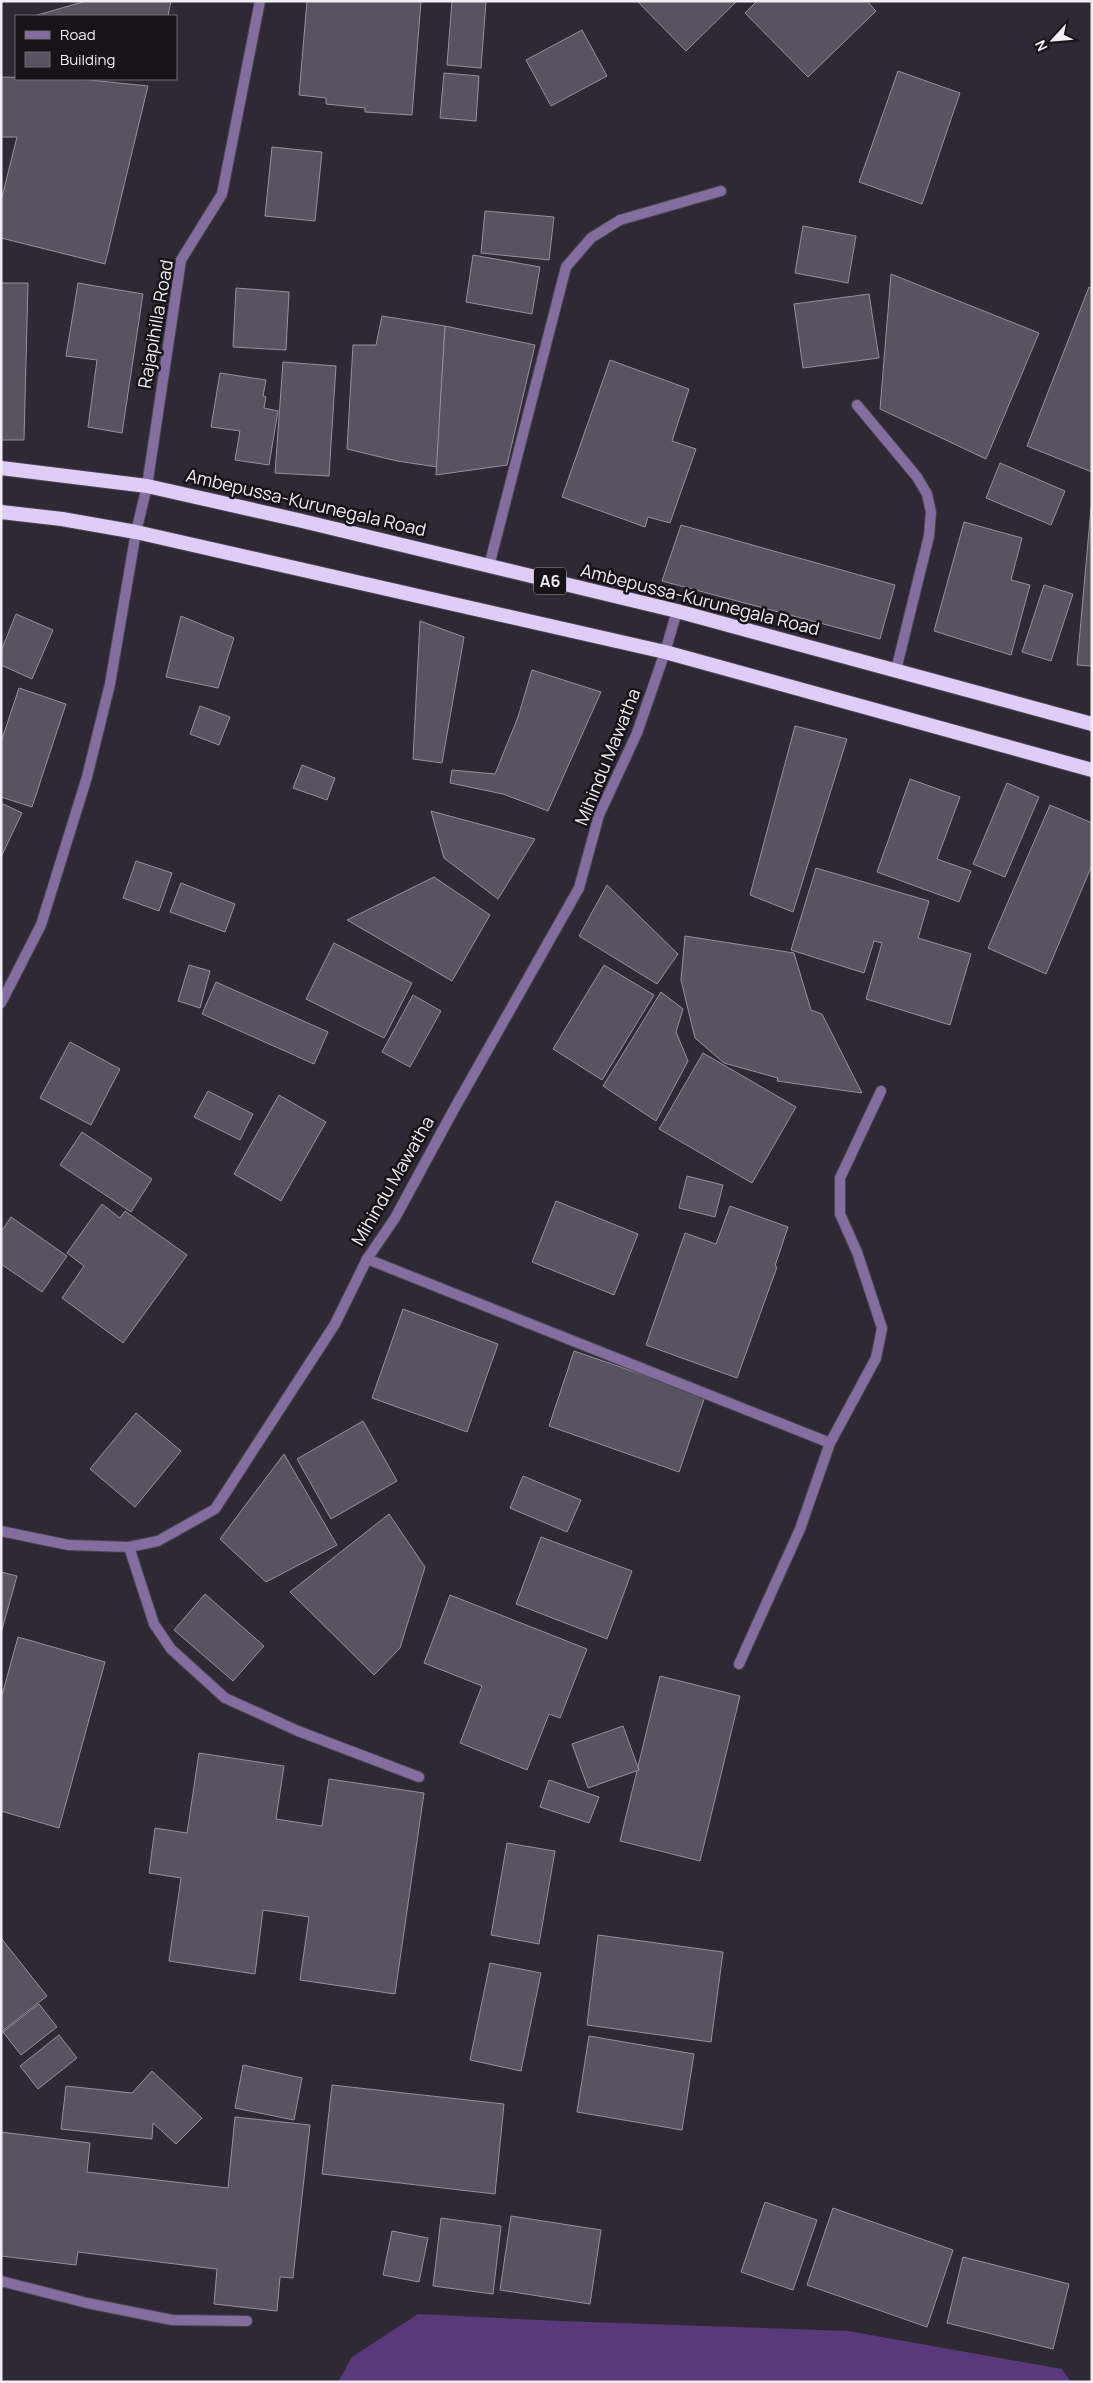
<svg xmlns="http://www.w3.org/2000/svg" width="1093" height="2383" font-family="Manrope,sans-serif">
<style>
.grass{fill:#59397a}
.building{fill:#595361;stroke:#96909f}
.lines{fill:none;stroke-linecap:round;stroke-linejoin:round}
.service-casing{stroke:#4a4551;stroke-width:12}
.minor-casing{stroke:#4a4551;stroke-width:12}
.tertiary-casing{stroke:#4a4551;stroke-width:12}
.trunk-casing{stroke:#4a4551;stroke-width:16}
.service{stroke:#846d9f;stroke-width:10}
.minor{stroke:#846d9f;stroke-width:10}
.tertiary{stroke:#846d9f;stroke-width:10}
.trunk{stroke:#dfccf7;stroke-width:14}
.labels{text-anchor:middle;stroke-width:5;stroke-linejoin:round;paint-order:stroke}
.shield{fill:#161319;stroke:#afacb4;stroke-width:1}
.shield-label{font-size:16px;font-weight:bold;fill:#f1eef6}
.street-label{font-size:18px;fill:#f1eef6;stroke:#161319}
</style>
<rect width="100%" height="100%" fill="#2f2936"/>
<polygon class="grass" points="418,2314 560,2321 848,2331 1062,2369 1071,2382 338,2382 352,2357"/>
<g class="building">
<polygon points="86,1 171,1 168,16 34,16"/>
<polygon points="307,1 421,1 412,115 365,112 365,108 326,104 326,98 299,95"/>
<polygon points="452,1 486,1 481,68 447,65"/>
<polygon points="637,1 737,1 686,51"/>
<polygon points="757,1 867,1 876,11 808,77 745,13"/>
<polygon points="582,30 607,76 551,106 526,60"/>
<polygon points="898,71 960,93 922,204 859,182"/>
<polygon points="444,73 479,76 476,121 440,118"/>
<polygon points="1,77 80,79 148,86 105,264 1,238 1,201 17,137 1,137"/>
<polygon points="272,147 322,152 315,221 265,216"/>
<polygon points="485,211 554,217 549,260 481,253"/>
<polygon points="803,226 856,236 848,283 795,273"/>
<polygon points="473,255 540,267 532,314 466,302"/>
<polygon points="891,274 1039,333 986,459 880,409"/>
<polygon points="1,283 28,283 24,440 1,440"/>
<polygon points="78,283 143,294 122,433 88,427 97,360 66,356"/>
<polygon points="1089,287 1092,288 1092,472 1027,446"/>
<polygon points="236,288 289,292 286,350 233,347"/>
<polygon points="869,294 879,358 803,368 794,304"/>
<polygon points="382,316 445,326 437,467 397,461 347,449 353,345 376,345"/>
<polygon points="445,326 535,345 507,465 436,475"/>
<polygon points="610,360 689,389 672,441 696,449 670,523 648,517 645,527 562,497"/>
<polygon points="283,362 336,366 329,476 275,473"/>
<polygon points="220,373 266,380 263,396 266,397 264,408 278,411 269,465 235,460 240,431 211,427"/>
<polygon points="1000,463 1065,491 1051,525 986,498"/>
<polygon points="1091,508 1092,508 1092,666 1077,665"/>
<polygon points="964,522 1022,538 1011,580 1030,585 1011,655 934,631"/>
<polygon points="681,525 895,585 880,639 662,581"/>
<polygon points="1044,585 1073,594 1051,661 1022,652"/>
<polygon points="16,614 53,630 32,679 1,665 1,651"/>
<polygon points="181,616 234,638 218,688 166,677"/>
<polygon points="420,621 464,637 442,763 413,759"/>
<polygon points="532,670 601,692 548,811 503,794 450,783 452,770 495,774 518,717"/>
<polygon points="19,688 66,704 32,807 1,797 1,742"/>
<polygon points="200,706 230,717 219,745 190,734"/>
<polygon points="795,726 847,739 793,912 750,895"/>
<polygon points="302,765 335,778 327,800 293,788"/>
<polygon points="910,779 960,797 937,859 971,871 959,902 877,872"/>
<polygon points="1007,783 1039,797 1005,877 973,864"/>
<polygon points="1,803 22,813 1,857"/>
<polygon points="1050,805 1092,823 1092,865 1046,974 988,948"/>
<polygon points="431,811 535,839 498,899 444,858"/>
<polygon points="136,861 172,873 159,911 123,898"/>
<polygon points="816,868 929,901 918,938 971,954 950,1025 866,999 882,943 874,941 864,973 791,950"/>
<polygon points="434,877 490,915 452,981 347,920"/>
<polygon points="181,883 235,904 225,932 170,912"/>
<polygon points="607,885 678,954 657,984 579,936"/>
<polygon points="685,936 794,953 811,1010 822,1014 862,1093 777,1081 778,1078 724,1063 695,1038 681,980"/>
<polygon points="334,943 412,983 384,1038 306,999"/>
<polygon points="189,965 210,971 200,1008 178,1001"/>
<polygon points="604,965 654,995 602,1080 553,1049"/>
<polygon points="216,982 328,1032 314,1064 202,1014"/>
<polygon points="661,992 683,1009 676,1032 688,1061 656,1121 603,1086"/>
<polygon points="413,995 441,1011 410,1067 382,1052"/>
<polygon points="70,1042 120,1069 91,1125 40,1098"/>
<polygon points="703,1053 796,1107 752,1183 659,1129"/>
<polygon points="208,1091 253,1114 240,1140 194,1117"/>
<polygon points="279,1095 326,1122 281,1201 234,1174"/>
<polygon points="82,1132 152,1179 131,1212 60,1165"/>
<polygon points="687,1176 723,1185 715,1217 679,1208"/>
<polygon points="556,1201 638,1234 614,1295 532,1262"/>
<polygon points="102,1204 120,1218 125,1211 187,1255 123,1343 62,1298 84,1266 67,1253"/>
<polygon points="730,1206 788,1227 775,1266 777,1267 737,1378 646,1345 685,1233 716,1244"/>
<polygon points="11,1217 67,1256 42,1292 1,1264 1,1232"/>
<polygon points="403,1309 498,1344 467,1432 372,1398"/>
<polygon points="574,1351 705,1396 679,1472 549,1426"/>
<polygon points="136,1413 181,1451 135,1507 90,1469"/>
<polygon points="363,1421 397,1481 331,1519 297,1459"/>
<polygon points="284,1454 337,1545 266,1582 220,1539"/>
<polygon points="523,1476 581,1500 567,1532 510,1508"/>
<polygon points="389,1514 425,1567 400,1648 374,1675 290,1592"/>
<polygon points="541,1537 632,1571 607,1639 516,1604"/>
<polygon points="1,1572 17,1576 1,1633"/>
<polygon points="205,1594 264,1646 233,1681 174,1630"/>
<polygon points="450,1595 587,1649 560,1718 549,1714 527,1770 460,1743 482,1686 424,1663"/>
<polygon points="18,1637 105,1662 59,1828 1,1811 1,1699"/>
<polygon points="660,1676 740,1696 700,1861 620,1841"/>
<polygon points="623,1726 639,1770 588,1788 572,1744"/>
<polygon points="199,1753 284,1766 276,1819 322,1826 329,1779 424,1793 395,1994 300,1980 309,1917 263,1910 255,1974 169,1961 181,1878 149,1873 155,1828 187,1833"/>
<polygon points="549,1780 599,1797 589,1823 540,1807"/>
<polygon points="507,1843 555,1851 539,1944 491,1935"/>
<polygon points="598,1935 723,1952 711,2042 587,2025"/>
<polygon points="1,1938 47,1996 1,2032"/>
<polygon points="490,1963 541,1973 521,2071 470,2060"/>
<polygon points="39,2004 57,2027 21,2055 3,2032"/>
<polygon points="59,2035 77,2058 38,2089 20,2066"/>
<polygon points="589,2036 694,2054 682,2130 577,2112"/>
<polygon points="243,2065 302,2078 294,2120 235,2108"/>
<polygon points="152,2071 202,2118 176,2144 153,2123 152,2139 61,2129 66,2086 132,2093"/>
<polygon points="332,2085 504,2104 495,2194 322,2174"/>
<polygon points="235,2117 310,2125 293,2278 280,2277 277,2311 214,2304 217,2269 216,2269 78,2252 76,2265 1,2256 1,2132 90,2143 87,2172 228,2188"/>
<polygon points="765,2202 817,2220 793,2290 741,2272"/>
<polygon points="833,2208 953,2250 927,2327 807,2285"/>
<polygon points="511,2216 601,2230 590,2304 500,2290"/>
<polygon points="441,2218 501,2226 493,2294 433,2286"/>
<polygon points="392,2231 428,2238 419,2282 383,2275"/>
<polygon points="963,2257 1069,2284 1053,2349 947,2323"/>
</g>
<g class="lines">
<defs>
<g id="service">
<polyline points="857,405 917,477 927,494 931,512 929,536 896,670"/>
<polyline points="489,566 566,267 591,238 620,220 721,191"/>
</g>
<g id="minor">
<polyline points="367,1259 830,1443"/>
<polyline points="129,1547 154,1624 171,1649 225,1698 298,1731 419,1777"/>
<polyline points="739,1664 800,1529 830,1443 876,1358 882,1328 857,1252 840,1214 840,1178 881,1091"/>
<polyline points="1,2281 87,2303 172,2320 247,2321"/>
</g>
<g id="tertiary">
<polyline points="1,1003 41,925 87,777 110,684 136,532 147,486 181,260 222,194 260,1"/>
<polyline points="1,1531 68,1545 129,1547 158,1541 215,1509 335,1324 367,1259 395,1218 453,1111 579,888 599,815 637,733 665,652 677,611"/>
</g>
<g id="trunk">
<polyline points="1,468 147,486 298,520 677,611 1092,724"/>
<polyline points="1,512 62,519 136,532 665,652 1092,770"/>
</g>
</defs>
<use href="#service" class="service-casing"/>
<use href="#minor" class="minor-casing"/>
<use href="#tertiary" class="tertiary-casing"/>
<use href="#trunk" class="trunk-casing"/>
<use href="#service" class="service"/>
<use href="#minor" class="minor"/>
<use href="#tertiary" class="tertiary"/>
<use href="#trunk" class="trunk"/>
</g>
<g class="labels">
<rect class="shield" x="534" y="567.5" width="32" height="27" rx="4"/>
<g class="shield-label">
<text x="550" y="587">A6</text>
</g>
<g class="street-label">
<text transform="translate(156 324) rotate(-80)" y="6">Rajapihilla Road</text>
<text transform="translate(306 503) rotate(13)" y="6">Ambepussa-Kurunegala Road</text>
<text transform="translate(700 600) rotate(14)" y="6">Ambepussa-Kurunegala Road</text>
<text transform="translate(608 757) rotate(-68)" y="6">Mihindu Mawatha</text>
<text transform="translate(393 1181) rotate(-60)" y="6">Mihindu Mawatha</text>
</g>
</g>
<rect width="1093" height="2383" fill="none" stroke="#f1eef6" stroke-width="5"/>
<rect x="15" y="15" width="162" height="65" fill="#161319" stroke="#6e6b71"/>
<rect x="25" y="31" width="25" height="8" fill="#846d9f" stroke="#6e6b71"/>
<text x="60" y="40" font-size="15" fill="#f1eef6">Road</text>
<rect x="25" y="52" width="25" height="15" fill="#595361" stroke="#6e6b71"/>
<text x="60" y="65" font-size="15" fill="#f1eef6">Building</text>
<g transform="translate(1053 40) rotate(244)" stroke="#161319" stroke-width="4" paint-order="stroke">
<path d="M0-4L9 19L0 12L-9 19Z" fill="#f1eef6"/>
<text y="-8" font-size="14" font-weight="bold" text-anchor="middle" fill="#f1eef6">N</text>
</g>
</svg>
